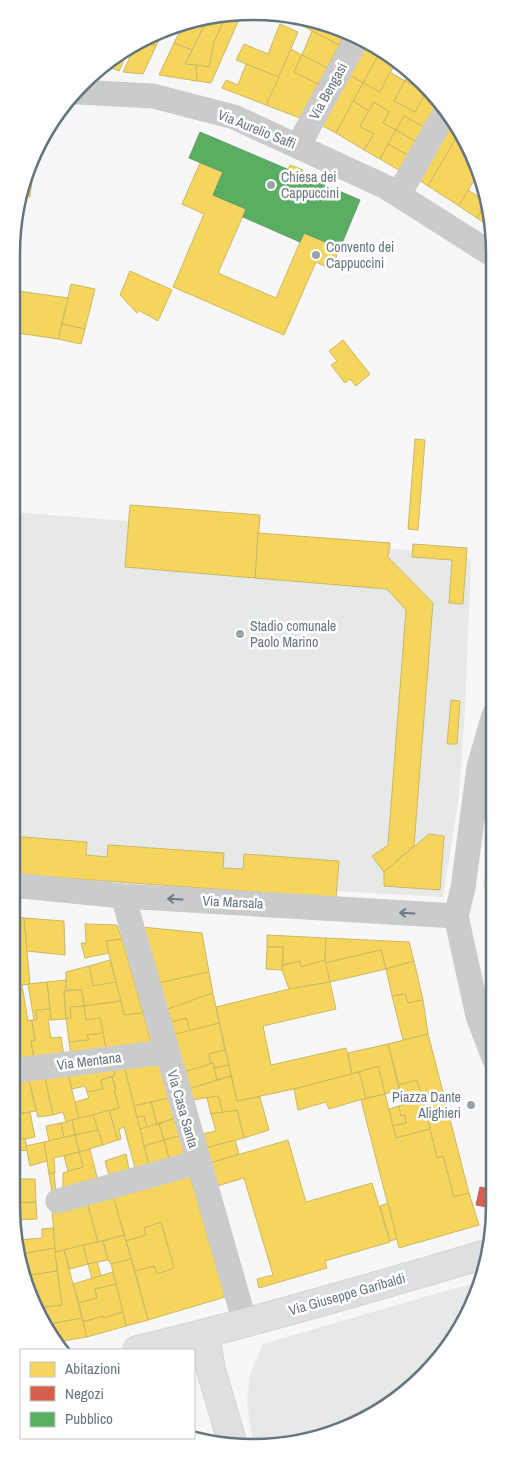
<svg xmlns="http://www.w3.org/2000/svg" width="506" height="1459" font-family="'Archivo Narrow',sans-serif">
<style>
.green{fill:#e6e9e5}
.homes{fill:#f6d55c;stroke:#cbb866}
.shops{fill:#d6604d;stroke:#b4675c}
.public{fill:#5aae61;stroke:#5e9d6a}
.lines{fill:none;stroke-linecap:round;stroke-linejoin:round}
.secondary-casing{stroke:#d3d4d5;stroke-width:30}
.minor{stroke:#cacccc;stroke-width:25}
.secondary{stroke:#dedfe0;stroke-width:28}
.oneway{stroke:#6b7a82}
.poi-dot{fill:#99a3a8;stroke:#fff;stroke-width:2}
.labels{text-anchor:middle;stroke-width:5;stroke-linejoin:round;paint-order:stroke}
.street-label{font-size:14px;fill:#66767e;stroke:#fff}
.poi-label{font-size:14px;fill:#66767e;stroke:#fff;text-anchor:start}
.rim{fill:none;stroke:#66767e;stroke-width:2.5}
</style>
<rect width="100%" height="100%" fill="#f7f7f7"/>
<g class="green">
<polygon points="130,506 261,516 259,533 390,543 391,549 412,550 413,544 467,548 467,558 471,560 465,709 459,797 443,897 337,891 336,898 11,874 11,512 128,521"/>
<polygon points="480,1282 454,1341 388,1407 315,1440 253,1444 247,1403 250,1374 263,1344 438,1293"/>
</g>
<g class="homes">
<polygon points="221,13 227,14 214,42 209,67 185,64 208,18"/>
<polygon points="227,14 241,15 211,83 197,81 196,65 209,67 214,42"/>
<polygon points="208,18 192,50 174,43 182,27"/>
<polygon points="304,19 315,19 346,32 339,45 301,25"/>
<polygon points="280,24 298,32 279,77 236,60 244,44 268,54"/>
<polygon points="312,31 339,45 327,68 302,55"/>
<polygon points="162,33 156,46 142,40"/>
<polygon points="142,40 156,46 143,74 123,72 137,42"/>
<polygon points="367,41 374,44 381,50 363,83 348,74"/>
<polygon points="174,43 192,50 185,64 196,65 197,81 159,75"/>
<polygon points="130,46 119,71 107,66 107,65"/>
<polygon points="291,49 302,55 294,72 318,84 300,118 266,105"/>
<polygon points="381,50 396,62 380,92 363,83"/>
<polygon points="302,55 327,68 318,84 294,72"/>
<polygon points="246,64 279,77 266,105 222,88 226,80 238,85"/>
<polygon points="390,72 405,81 394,101 415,112 426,92 439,101 426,128 404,116 396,130 383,123 389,112 374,102 369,111 353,101 363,83 380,92"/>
<polygon points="409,73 435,93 439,101 405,81"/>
<polygon points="348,74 363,83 336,133 321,125"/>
<polygon points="405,81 426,92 415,112 394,101"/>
<polygon points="353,101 369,111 360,126 374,134 364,150 336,133"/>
<polygon points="374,102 389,112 383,123 396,130 380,159 364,150 374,134 360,126"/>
<polygon points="404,116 426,128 418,143 396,130"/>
<polygon points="450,116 465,139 458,135 428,186 416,178"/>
<polygon points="396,130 418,143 411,157 388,144"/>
<polygon points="458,135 465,139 470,146 478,174 459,206 428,186"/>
<polygon points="388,144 411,157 402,172 380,159"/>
<polygon points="200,163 223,172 213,195 246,209 218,273 276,298 304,233 340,248 331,269 316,262 284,335 173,287 204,214 182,204"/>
<polygon points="290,165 303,170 301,175 288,170"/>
<polygon points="25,179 32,180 30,197 19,196"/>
<polygon points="468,190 487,202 477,218 459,206"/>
<polygon points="487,202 493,221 493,229 477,218"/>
<polygon points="130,271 172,290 158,321 138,310 137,313 120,295"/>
<polygon points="71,284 95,289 85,329 62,324"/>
<polygon points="11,290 68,298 58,339 11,332"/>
<polygon points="62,324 85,329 81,344 58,339"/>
<polygon points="343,340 370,374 356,386 350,379 345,383 331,365 337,361 329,351"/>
<polygon points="415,439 425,440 418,530 408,529"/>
<polygon points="130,505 260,515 255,578 125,567"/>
<polygon points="258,533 390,543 388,557 433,603 414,846 384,872 372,856 388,845 406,610 387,589 255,578"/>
<polygon points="413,544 467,548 463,604 449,603 452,560 412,557"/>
<polygon points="451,700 460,701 457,744 447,744"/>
<polygon points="488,805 494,805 494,889 485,888"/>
<polygon points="429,834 444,836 440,890 384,886 384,872"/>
<polygon points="11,836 87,842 86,855 107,857 108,845 224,853 223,868 243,869 244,854 339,861 336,898 11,874"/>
<polygon points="11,916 24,918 30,984 11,986"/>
<polygon points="24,918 64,921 65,955 27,951"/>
<polygon points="85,924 117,925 122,939 106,941 109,953 85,958 81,943 86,943"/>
<polygon points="142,927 202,933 209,972 158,983"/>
<polygon points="267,935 326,938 325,960 301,967 300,961 283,965 283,947 267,947"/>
<polygon points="326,938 409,942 414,961 386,969 381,950 325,963"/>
<polygon points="122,939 143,1013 124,1015 106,941"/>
<polygon points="267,947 283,947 282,970 266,969"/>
<polygon points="381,950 386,969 330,982 325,963"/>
<polygon points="110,960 116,982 93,986 89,966"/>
<polygon points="325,960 330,982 289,989 282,970 283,965 300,961 301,967"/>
<polygon points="414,961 423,1000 408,1003 405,994 392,996 386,969"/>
<polygon points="89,966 93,986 116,982 121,1001 84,1006 82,990 66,990 66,972"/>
<polygon points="209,972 213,993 165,1010 158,983"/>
<polygon points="66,980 66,990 64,991 66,1019 51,1020 47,982"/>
<polygon points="47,982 50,1009 36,1010 37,1020 34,1020 28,984"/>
<polygon points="330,982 336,1009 263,1026 271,1065 346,1048 352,1074 294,1089 237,1101 216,1007 289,989"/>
<polygon points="22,985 28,1021 32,1020 35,1041 31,1041 34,1059 18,1061 11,1012 11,986"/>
<polygon points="82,990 84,1006 70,1007 71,1018 66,1018 64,991"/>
<polygon points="213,993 219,1023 190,1031 186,1018 169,1023 165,1010"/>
<polygon points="405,994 408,1003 423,1000 428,1034 403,1040 392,996"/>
<polygon points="121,1001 124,1015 143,1013 151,1042 106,1049 100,1018 86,1020 84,1006"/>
<polygon points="84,1006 86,1020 100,1018 103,1033 87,1035 89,1040 69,1042 66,1018 71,1018 70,1007"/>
<polygon points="50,1009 51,1020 48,1020 51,1038 61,1037 64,1056 34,1059 31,1041 35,1041 32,1020 37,1020 36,1010"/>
<polygon points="186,1018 190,1031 172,1035 169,1023"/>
<polygon points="11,1023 13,1023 15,1040 11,1040"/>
<polygon points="219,1023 225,1050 209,1054 211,1064 184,1072 172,1035"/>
<polygon points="103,1033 106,1049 71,1054 69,1042 89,1040 87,1035"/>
<polygon points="428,1034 469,1193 454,1197 443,1156 437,1158 417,1080 399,1085 388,1044"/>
<polygon points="11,1040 15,1040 18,1061 11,1062"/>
<polygon points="388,1044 399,1089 385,1094 378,1066 352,1074 348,1053"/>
<polygon points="225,1050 229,1065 214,1068 213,1063 211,1064 209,1054"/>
<polygon points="157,1057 169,1098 134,1106 123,1062"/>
<polygon points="123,1062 149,1164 135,1168 124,1127 119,1129 121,1139 118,1140 109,1110 119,1108 114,1090 116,1090 112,1077 115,1075 112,1064"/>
<polygon points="213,1063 217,1080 189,1089 184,1072"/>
<polygon points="112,1064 115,1075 101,1080 103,1089 87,1092 85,1086 72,1089 67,1070"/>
<polygon points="229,1065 231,1076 217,1080 214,1068"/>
<polygon points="378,1066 385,1094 366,1098 359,1072"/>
<polygon points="67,1070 79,1119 66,1122 63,1112 53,1115 44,1073"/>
<polygon points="359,1072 366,1098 329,1109 326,1102 298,1110 294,1089"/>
<polygon points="44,1073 53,1115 38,1117 28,1076"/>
<polygon points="28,1076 36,1111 11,1115 11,1078"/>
<polygon points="231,1076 237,1101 260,1097 269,1130 244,1138 237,1110 223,1113 218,1096 192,1100 189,1089"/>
<polygon points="112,1077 116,1090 114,1090 119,1108 79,1119 75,1102 89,1098 87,1092 103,1089 101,1080"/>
<polygon points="417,1080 430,1129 396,1138 393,1126 406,1123 405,1115 401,1116 399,1106 403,1105 399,1085"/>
<polygon points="385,1094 396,1138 430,1129 437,1158 443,1156 454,1197 469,1193 479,1225 399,1248 361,1100"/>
<polygon points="218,1096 223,1113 211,1114 207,1098"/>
<polygon points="169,1098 175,1118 157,1124 151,1102"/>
<polygon points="151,1102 157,1124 147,1127 144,1116 137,1117 134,1106"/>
<polygon points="399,1106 401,1116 405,1115 406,1123 393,1126 389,1109"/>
<polygon points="109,1110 118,1140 103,1145 93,1115"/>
<polygon points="237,1110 244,1138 206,1148 202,1134 216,1131 211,1114"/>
<polygon points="30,1112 35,1137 25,1139 19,1138 16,1115"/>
<polygon points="11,1115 16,1115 19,1138 25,1139 28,1150 11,1152"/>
<polygon points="93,1115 98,1130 75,1135 72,1120"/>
<polygon points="144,1116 147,1127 140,1129 137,1117"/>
<polygon points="175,1118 180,1136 164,1140 159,1124"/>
<polygon points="72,1120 75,1135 64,1138 61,1123"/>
<polygon points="61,1123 64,1138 49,1141 46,1126"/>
<polygon points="157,1124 159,1124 164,1140 144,1146 140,1129"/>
<polygon points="98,1130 103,1145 79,1152 75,1135"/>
<polygon points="75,1135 79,1152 54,1158 55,1173 49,1174 44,1142"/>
<polygon points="180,1136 185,1154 169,1159 164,1140"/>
<polygon points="164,1140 169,1159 149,1164 144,1146"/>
<polygon points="235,1140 239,1154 210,1163 206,1148"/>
<polygon points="288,1140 306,1202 372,1183 390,1242 325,1261 327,1268 259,1288 257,1279 273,1275 244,1178 217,1186 210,1163"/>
<polygon points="44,1142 47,1161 30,1166 26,1146"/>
<polygon points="90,1149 98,1181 63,1190 63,1173 83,1167 79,1152"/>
<polygon points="79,1152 83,1167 68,1171 64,1156"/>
<polygon points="126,1154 129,1169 109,1175 105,1161"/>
<polygon points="189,1172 225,1297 148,1320 135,1271 154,1266 157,1274 174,1268 161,1222 144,1228 146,1235 126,1241 112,1192"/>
<polygon points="54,1173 56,1192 52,1192 49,1174"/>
<polygon points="11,1179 35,1179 36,1202 11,1203"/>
<polygon points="112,1192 124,1235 98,1242 86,1199"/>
<polygon points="86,1199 98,1242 55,1252 52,1208"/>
<polygon points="36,1202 37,1219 14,1220 11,1203"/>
<polygon points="388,1203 397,1239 390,1241 380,1206"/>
<polygon points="161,1222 174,1268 157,1274 154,1266 135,1271 126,1241 146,1235 144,1228"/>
<polygon points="53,1228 55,1248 21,1254 18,1240 42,1238 42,1229"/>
<polygon points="124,1235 131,1259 111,1264 108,1260 103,1241"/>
<polygon points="103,1241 108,1260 88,1264 83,1245"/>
<polygon points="83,1245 88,1264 70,1269 64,1250"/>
<polygon points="55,1248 57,1271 25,1276 21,1254"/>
<polygon points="64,1250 82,1318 46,1325 36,1308 62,1305 55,1252"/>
<polygon points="131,1259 148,1320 126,1326 111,1264"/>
<polygon points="97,1262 101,1276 92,1279 88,1264"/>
<polygon points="57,1271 62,1305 36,1308 30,1298 25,1276"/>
<polygon points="113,1272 116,1284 95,1289 97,1298 79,1303 73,1284"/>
<polygon points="116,1284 123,1312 103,1318 103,1316 83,1322 79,1303 97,1298 95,1289"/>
<polygon points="123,1312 126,1326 87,1337 83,1322 103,1316 103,1318"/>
<polygon points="82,1318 87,1337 57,1342 46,1325"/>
</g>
<polygon class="shops" points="480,1187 490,1189 486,1207 476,1205"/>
<polygon class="public" points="200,132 360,200 340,248 304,233 300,242 243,217 246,209 213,195 223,172 189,158"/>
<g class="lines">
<defs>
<g id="secondary">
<polyline points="205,1334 211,1370 233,1445"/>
<path d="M 137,1350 C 255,1322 372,1288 489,1253"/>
</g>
</defs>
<use href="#secondary" class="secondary-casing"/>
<g class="minor">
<polyline points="77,92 153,96 234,117 386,187 493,255"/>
<polyline points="298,146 358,37"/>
<polyline points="399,194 446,111"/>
<polyline points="494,715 479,767 463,888 456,916 478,1016 494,1058"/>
<polyline points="11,885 123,896 456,916"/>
<polyline points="123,896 245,1323"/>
<polyline points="11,1071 166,1052"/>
<polyline points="58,1201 199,1162"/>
</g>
<use href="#secondary" class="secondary"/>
</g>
<defs><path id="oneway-shaft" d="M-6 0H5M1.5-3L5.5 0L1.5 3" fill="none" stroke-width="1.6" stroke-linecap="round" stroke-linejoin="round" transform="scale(1.25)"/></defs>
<g class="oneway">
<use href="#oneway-shaft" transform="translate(175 899) rotate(-177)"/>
<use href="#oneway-shaft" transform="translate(407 913) rotate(-177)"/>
</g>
<g class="poi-dot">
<circle cx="271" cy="185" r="5"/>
<circle cx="316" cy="255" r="5"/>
<circle cx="240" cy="634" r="5"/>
<circle cx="471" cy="1105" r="5"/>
</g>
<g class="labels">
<g class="street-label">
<text transform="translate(328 91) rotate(-61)" y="5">Via Bengasi</text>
<text transform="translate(257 129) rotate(22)" y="5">Via Aurelio Saffi</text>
<text transform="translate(233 902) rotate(3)" y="5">Via Marsala</text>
<text transform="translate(89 1061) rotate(-7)" y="5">Via Mentana</text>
<text transform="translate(183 1109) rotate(74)" y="5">Via Casa Santa</text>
<text transform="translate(347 1294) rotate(-16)" y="5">Via Giuseppe Garibaldi</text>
</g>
<g class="poi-label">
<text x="281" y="182">Chiesa dei<tspan x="281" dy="16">Cappuccini</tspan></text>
<text x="326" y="252">Convento dei<tspan x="326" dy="16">Cappuccini</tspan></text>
<text x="250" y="631">Stadio comunale<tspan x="250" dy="16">Paolo Marino</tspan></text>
<text x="461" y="1102" text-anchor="end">Piazza Dante<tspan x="461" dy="16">Alighieri</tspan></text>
</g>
</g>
<path d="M0 0H506V1459H0ZM253 20H253A233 233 0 0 1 486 253V1206A233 233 0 0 1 253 1439H253A233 233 0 0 1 20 1206V253A233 233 0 0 1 253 20Z" fill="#fff" fill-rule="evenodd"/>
<path class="rim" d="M253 20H253A233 233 0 0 1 486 253V1206A233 233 0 0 1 253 1439H253A233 233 0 0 1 20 1206V253A233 233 0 0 1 253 20Z"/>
<rect x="20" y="1349" width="175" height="90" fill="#ffffff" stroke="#c2c8cb"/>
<rect x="30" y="1362" width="25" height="15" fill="#f6d55c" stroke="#c2c8cb"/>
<text x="65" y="1374" font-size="15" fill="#66767e">Abitazioni</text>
<rect x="30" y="1386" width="25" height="15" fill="#d6604d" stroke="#c2c8cb"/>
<text x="65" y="1399" font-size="15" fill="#66767e">Negozi</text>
<rect x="30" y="1412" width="25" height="15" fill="#5aae61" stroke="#c2c8cb"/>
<text x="65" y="1424" font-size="15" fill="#66767e">Pubblico</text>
</svg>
